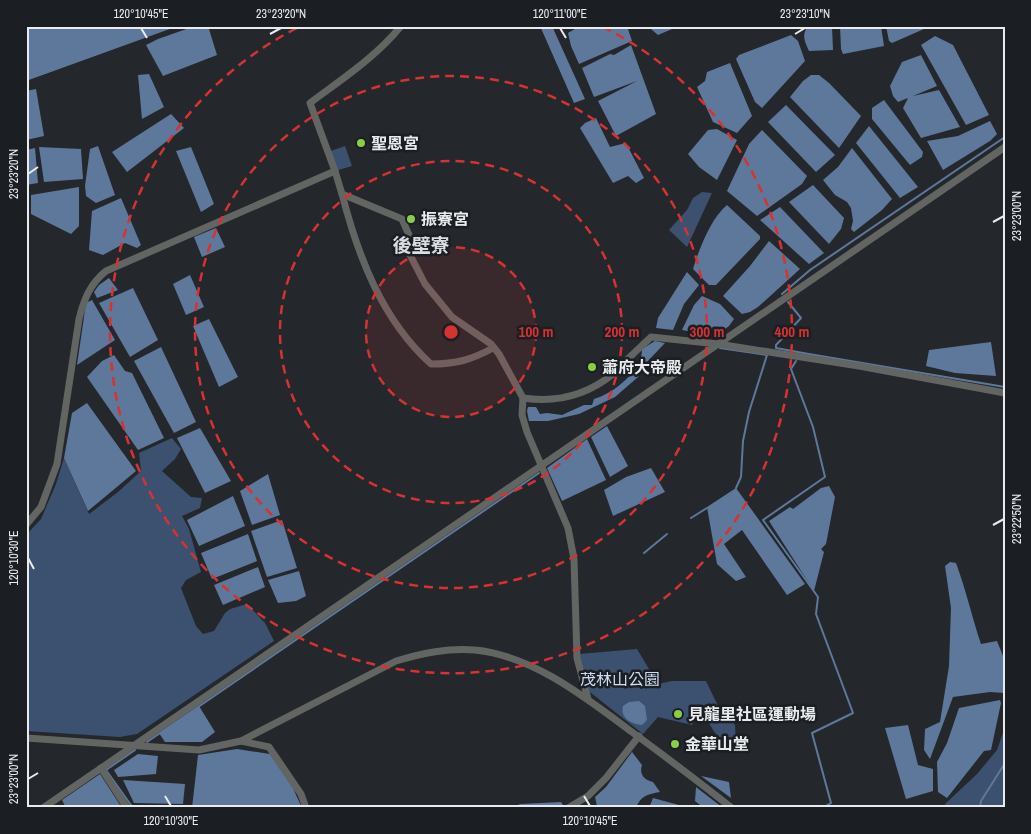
<svg xmlns="http://www.w3.org/2000/svg" width="1031" height="834" font-family="'Archivo Narrow','Noto Sans TC',sans-serif">
<style>
.green{fill:#3b516f}
.water{fill:#5e789b}
.lines{fill:none;stroke-linecap:round;stroke-linejoin:round}
.stream{stroke:#5e789b;stroke-width:2}
.minor{stroke:#636563;stroke-width:7}
.ticks{fill:none;stroke:#e9ebee;stroke-width:2}
.ring{fill:none;stroke:#d73232;stroke-width:2.5;stroke-dasharray:9 6}
.poi-dot{fill:#8bce46;stroke:#1b1e22;stroke-width:2}
.labels{text-anchor:middle;stroke-width:5;stroke-linejoin:round;paint-order:stroke}
.poi-label{font-size:16px;font-weight:bold;fill:#e9ebee;stroke:#1b1e22;text-anchor:start}
.park-label{font-size:16px;fill:#ccddf4;stroke:#1b1e22}
.quarter-label{font-size:19px;font-weight:bold;fill:#dadee4;stroke:#1b1e22}
.centre{fill:#d73232;stroke:#1b1e22;stroke-width:2.5}
.ring-label{font-size:15px;text-anchor:middle;font-weight:bold;fill:#d73232;stroke:#1b1e22;stroke-width:5;stroke-linejoin:round;paint-order:stroke}
.neatline{fill:none;stroke:#e9ebee;stroke-width:2}
.ticks-label{font-size:12px;text-anchor:middle;fill:#e9ebee}
</style>
<rect width="100%" height="100%" fill="#24272c"/>
<g class="green">
<polygon points="345,146 352,166 335,171 328,152"/>
<polygon points="702,192 712,193 687,247 669,230 687,210 693,198"/>
<polygon points="172,438 181,449 175,459 162,471 191,497 202,498 200,508 182,516 189,529 201,572 186,580 181,588 196,626 203,634 214,631 225,613 230,609 247,604 265,623 274,641 137,734 120,737 26,731 26,535 41,519 56,484 64,458 89,514 118,492 141,471 139,453"/>
<path d="M 637,649 L 658,684 L 672,681 L 706,681 L 721,712 L 730,717 L 735,725 L 736,743 C 715,740 712,729 704,712 L 698,710 L 692,725 L 658,717 L 643,734 L 586,689 L 579,654 Z"/>
<polygon points="1005,727 1005,808 946,808 945,804 977,774 997,750"/>
</g>
<g class="water">
<polygon points="26,26 178,26 26,81"/>
<polygon points="195,26 208,26 217,55 163,76 146,45 158,39"/>
<polygon points="540,26 552,26 585,99 574,103"/>
<polygon points="580,26 627,26 632,41 579,64 571,46 568,33"/>
<polygon points="641,26 679,26 658,35 651,29 643,29"/>
<path d="M 808,26 L 832,26 L 833,50 L 809,51 C 805,42 801,35 808,26 Z"/>
<polygon points="840,26 881,26 884,46 843,54 841,49"/>
<polygon points="886,26 925,26 924,29 892,43 889,41"/>
<polygon points="791,35 798,41 805,61 762,108 755,102 736,59 739,55"/>
<polygon points="935,36 953,45 989,115 966,125 921,45"/>
<polygon points="631,45 656,114 616,136 598,101 637,81 594,97 582,68 610,54 614,55"/>
<polygon points="921,55 937,86 913,96 939,90 960,127 921,138 903,108 908,98 898,102 893,96 890,86 902,62"/>
<polygon points="730,63 752,116 737,133 713,122 697,87 705,81 707,72"/>
<polygon points="149,74 164,107 142,119 138,75"/>
<polygon points="811,75 819,75 829,83 861,116 839,148 790,97 803,81"/>
<polygon points="36,89 44,136 26,140 26,91"/>
<polygon points="884,100 923,152 922,157 910,165 872,119 872,108"/>
<polygon points="786,105 835,155 816,172 768,122"/>
<polygon points="171,114 184,128 127,172 112,152"/>
<polygon points="596,118 610,147 626,143 644,178 636,183 628,176 613,183 580,128 585,123"/>
<polygon points="990,121 997,134 990,141 943,170 927,141 958,136"/>
<polygon points="869,126 918,187 900,198 856,143"/>
<polygon points="717,129 737,140 717,180 699,167 688,154 708,130"/>
<polygon points="762,130 807,176 802,184 757,216 727,191 749,144"/>
<polygon points="98,146 115,195 96,203 86,196 85,186 90,149"/>
<polygon points="39,147 81,149 83,179 44,182"/>
<polygon points="191,147 214,204 201,212 176,151"/>
<polygon points="35,148 38,183 26,185 26,150"/>
<polygon points="852,148 892,199 882,210 854,232 851,229 853,221 851,208 847,202 835,195 823,180 838,167"/>
<polygon points="813,185 844,218 841,229 829,244 789,202"/>
<polygon points="79,187 79,226 71,234 31,214 31,195"/>
<polygon points="121,198 141,245 137,248 125,243 103,255 89,250 92,211"/>
<path d="M 727,205 L 760,236 L 760,239 L 716,285 L 709,285 L 693,269 C 699,249 711,218 727,205 Z"/>
<polygon points="780,207 824,253 809,264 760,220"/>
<polygon points="216,228 225,247 202,257 194,237"/>
<polygon points="769,241 800,269 758,307 750,312 742,314 723,296 750,266"/>
<polygon points="687,272 699,285 684,304 673,330 656,328 658,318"/>
<polygon points="190,275 204,307 186,315 173,284"/>
<polygon points="109,278 118,290 97,298 94,292 99,285"/>
<polygon points="133,288 158,340 130,357 99,303"/>
<polygon points="702,296 720,304 734,319 729,326 716,336 682,330 694,305"/>
<polygon points="92,300 115,340 77,365 86,303"/>
<polygon points="209,319 238,377 219,387 193,326"/>
<path d="M 655,341 L 665,343 L 644,365 L 638,377 L 615,397 L 579,414 L 548,421 L 529,421 L 527,411 L 528,407 L 536,407 L 540,414 L 547,413 L 562,415 L 584,405 L 592,405 L 594,399 C 613,394 643,370 642,349 Z"/>
<polygon points="991,342 996,376 955,373 926,366 929,350"/>
<polygon points="161,347 196,422 174,433 134,361"/>
<polygon points="114,355 125,371 132,373 164,438 138,450 87,377 102,361"/>
<polygon points="87,403 136,471 88,511 64,458 72,413"/>
<polygon points="607,426 628,466 610,477 591,437"/>
<polygon points="200,428 231,481 205,493 177,438"/>
<polygon points="587,439 606,480 562,501 547,468"/>
<polygon points="651,468 665,492 613,516 604,490 626,477"/>
<polygon points="268,474 280,515 252,525 240,491"/>
<polygon points="829,486 835,497 826,544 821,549 824,552 814,591 769,521 790,507 793,509 821,488"/>
<polygon points="736,488 805,584 787,595 742,530 724,544 746,577 736,581 717,564 707,507"/>
<polygon points="233,496 245,526 199,546 187,520"/>
<polygon points="282,520 297,568 267,577 251,531"/>
<polygon points="248,534 257,561 212,579 201,553"/>
<path d="M 950,562 L 956,563 C 966,590 972,617 981,644 L 997,641 L 1005,661 L 1005,693 L 990,692 L 953,697 L 930,759 L 924,750 L 925,729 L 940,722 L 949,666 L 951,608 L 945,566 Z"/>
<polygon points="258,567 265,587 223,605 214,585"/>
<polygon points="299,571 306,596 296,601 278,603 268,580"/>
<polygon points="1000,700 1001,703 991,750 984,751 947,798 938,792 937,762 947,743 959,708"/>
<path d="M 639,701 L 645,706 L 647,720 L 642,725 C 631,724 620,718 623,706 L 629,702 Z"/>
<polygon points="199,706 215,732 202,742 165,742 159,733"/>
<polygon points="908,725 918,765 933,769 933,791 906,799 885,728"/>
<polygon points="237,749 270,754 293,788 302,808 192,808 198,755"/>
<path d="M 632,752 L 642,765 C 639,774 644,780 653,782 L 660,792 C 648,794 640,796 636,808 L 597,806 L 595,797 L 606,787 Z"/>
<polygon points="138,754 158,756 156,774 118,777 114,770"/>
<polygon points="100,774 122,808 66,808 62,800"/>
<polygon points="701,776 729,782 731,798"/>
<polygon points="123,780 185,784 183,804 134,803"/>
<polygon points="696,787 723,808 704,808 695,801"/>
<polygon points="653,798 690,808 649,808"/>
<polygon points="561,802 563,805 558,808 506,808 521,804"/>
</g>
<g class="lines">
<g class="stream">
<polyline points="782,294 810,270 1005,137"/>
<polyline points="788,302 801,318 776,345 776,348 803,353"/>
<polyline points="720,348 767,355 749,412 743,441 741,477 736,488"/>
<polyline points="803,353 1005,387"/>
<polyline points="796,361 791,369 813,427 825,477 763,520 818,597 816,614 853,713 812,733 831,803 822,808"/>
<polyline points="691,518 707,508"/>
<polyline points="644,553 667,534"/>
<polyline points="147,742 539,473"/>
<polyline points="133,808 106,770 135,750"/>
<polyline points="980,808 981,801 1005,763"/>
</g>
<g class="minor">
<path d="M 335,171 L 342,194 L 402,219 L 409,235 L 410,255 L 425,284 L 452,317 L 491,344 L 499,354 L 523,398 C 556,403 587,395 613,374 C 620,369 625,361 632,355 C 638,349 645,343 651,337 L 718,344 L 859,366 L 1005,393"/>
<path d="M 342,194 C 358,256 382,320 431,364 C 456,364 471,360 493,348"/>
<polyline points="523,398 522,415 527,432 568,528 574,559 577,658 588,699"/>
<path d="M 26,525 L 41,507 L 57,464 L 79,319 C 84,299 90,284 106,271 L 335,171 L 310,103 C 342,79 376,57 401,26"/>
<polyline points="26,738 199,750 241,741 269,747 301,794 306,808"/>
<path d="M 241,741 L 396,661 C 423,653 447,648 475,650 C 534,656 586,698 632,732 C 666,757 699,782 732,808"/>
<polyline points="101,768 127,808"/>
<polyline points="43,808 1005,147"/>
<polyline points="568,808 588,796 606,778 639,736"/>
</g>
</g>
<path class="ticks" d="M 141,28 L 147,38M 560,28 L 566,38M 270,34 L 281,28M 795,34 L 805,28M 28,174 L 38,167M 993,222 L 1004,216M 993,525 L 1004,519M 28,558 L 34,569M 28,779 L 38,773M 165,796 L 171,806M 584,796 L 590,806"/>
<circle cx="451" cy="332" r="85" fill="#d73232" fill-opacity=".12"/>
<g class="ring">
<circle cx="451" cy="332" r="85"/>
<circle cx="451" cy="332" r="171"/>
<circle cx="451" cy="332" r="256"/>
<path d="M603 27A341 341 0 1 1 299 27"/>
</g>
<g class="poi-dot">
<circle cx="361" cy="143" r="5"/>
<circle cx="411" cy="219" r="5"/>
<circle cx="592" cy="367" r="5"/>
<circle cx="678" cy="714" r="5"/>
<circle cx="675" cy="744" r="5"/>
</g>
<g class="labels">
<g class="poi-label">
<text x="371" y="149">聖恩宮</text>
<text x="421" y="225">振寮宮</text>
<text x="602" y="373">蕭府大帝殿</text>
<text x="688" y="720">見龍里社區運動場</text>
<text x="685" y="750">金華山堂</text>
</g>
<g class="park-label">
<text x="620" y="685">茂林山公園</text>
</g>
<g class="quarter-label">
<text x="421" y="252">後壁寮</text>
</g>
</g>
<circle cx="451" cy="332" r="8" class="centre"/>
<g class="ring-label">
<text x="536" y="337">100 m</text>
<text x="622" y="337">200 m</text>
<text x="707" y="337">300 m</text>
<text x="792" y="337">400 m</text>
</g>
<rect width="1031" height="834" fill="none" stroke="#1b1e22" stroke-width="55"/>
<rect x="28" y="28" width="976" height="778" class="neatline"/>
<g class="ticks-label">
<text x="141" y="18">120°10'45"E</text>
<text x="281" y="18">23°23'20"N</text>
<text x="560" y="18">120°11'00"E</text>
<text x="805" y="18">23°23'10"N</text>
<text transform="translate(14 174) rotate(-90)" y="4">23°23'20"N</text>
<text transform="translate(1017 216) rotate(-90)" y="4">23°23'00"N</text>
<text transform="translate(1017 519) rotate(-90)" y="4">23°22'50"N</text>
<text transform="translate(14 558) rotate(-90)" y="4">120°10'30"E</text>
<text transform="translate(14 779) rotate(-90)" y="4">23°23'00"N</text>
<text x="171" y="825">120°10'30"E</text>
<text x="590" y="825">120°10'45"E</text>
</g>
</svg>
